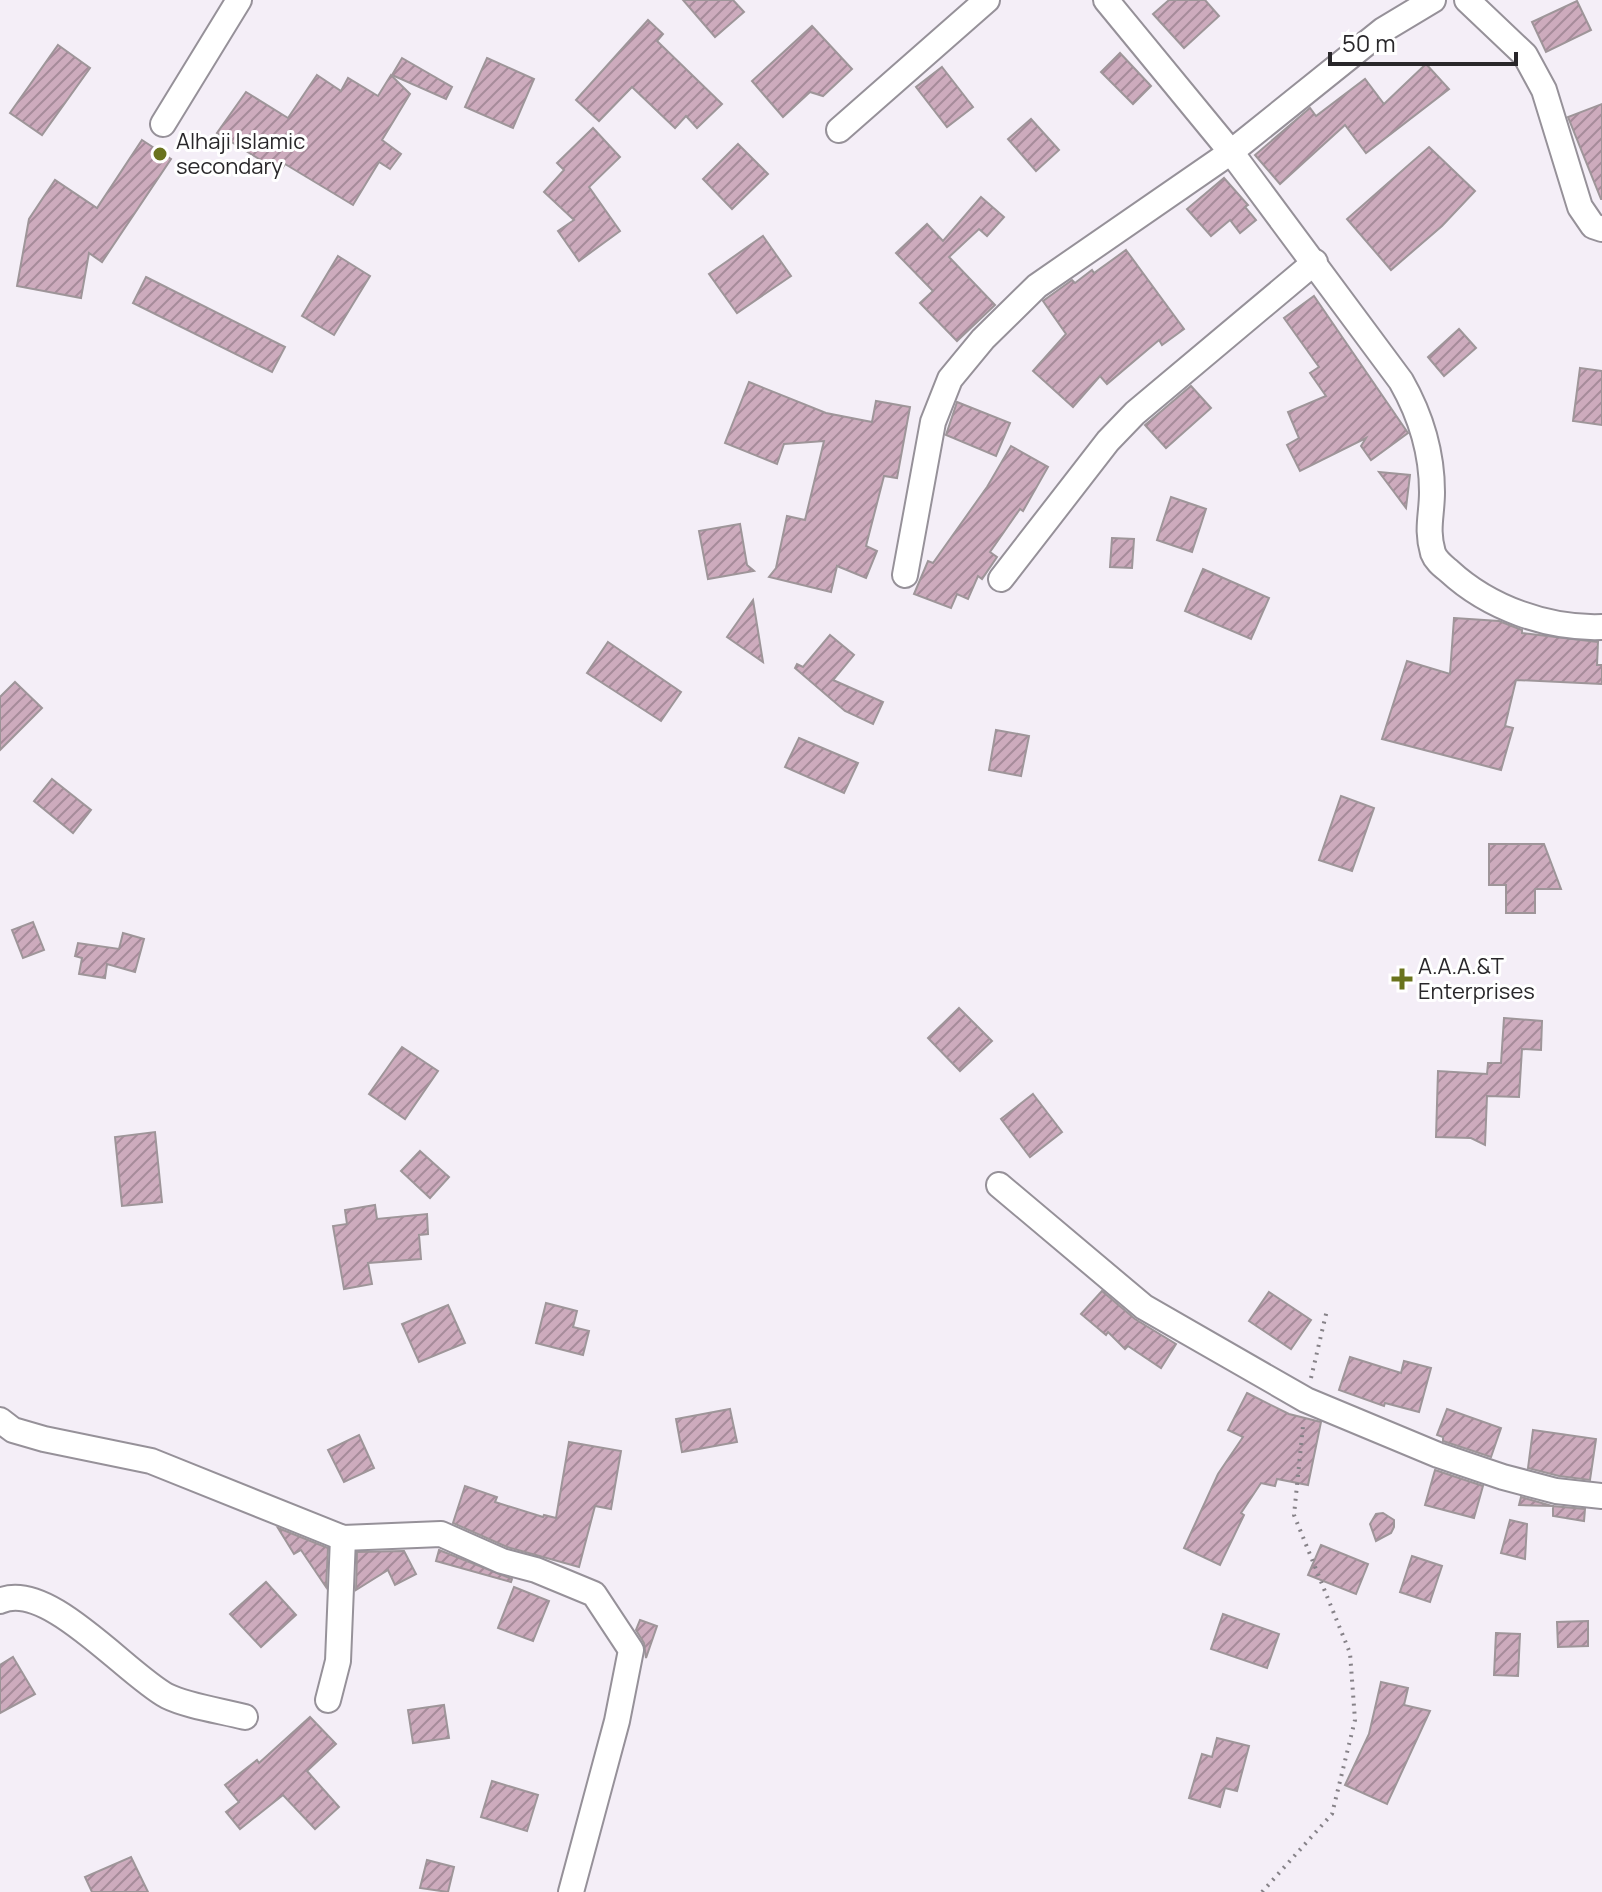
<svg xmlns="http://www.w3.org/2000/svg" width="1602" height="1892" font-family="Manrope,sans-serif">
<style>
.building{fill:url(#building-hatch);stroke:#9e9599;stroke-width:2}
.lines{fill:none;stroke-linecap:round;stroke-linejoin:round}
.minor-casing{stroke:#969199;stroke-width:28}
.path{stroke:#868288;stroke-width:4;stroke-dasharray:2 6;stroke-linecap:butt}
.minor{stroke:#fff;stroke-width:24}
.poi-dot{fill:#6a731d;stroke:#fff;stroke-width:3}
.labels{text-anchor:middle;stroke-width:6;stroke-linejoin:round;paint-order:stroke}
.poi-label{font-size:22px;fill:#29272a;stroke:#fff;text-anchor:start}
</style>
<defs>
<pattern id="building-hatch" width="6" height="6" patternUnits="userSpaceOnUse" patternTransform="scale(2)"><rect width="6" height="6" fill="#cdabbd"/><path d="M-1 1l2-2M0 6l6-6M5 7l2-2" fill="none" stroke="#a68b9a"/></pattern>
</defs>
<rect width="100%" height="100%" fill="#f4eef7"/>
<g class="building">
<polygon points="683,0 733,0 744,12 715,37"/>
<polygon points="1169,0 1205,0 1219,16 1184,48 1153,14"/>
<polygon points="1577,1 1591,30 1546,52 1532,22"/>
<polygon points="648,20 663,34 657,41 722,104 697,128 686,116 675,128 632,87 599,121 576,100"/>
<polygon points="812,26 852,69 823,96 810,92 783,117 752,81"/>
<polygon points="58,45 90,68 42,135 10,113"/>
<polygon points="1120,53 1151,86 1133,104 1101,72"/>
<polygon points="402,58 452,87 446,99 392,75"/>
<polygon points="487,58 534,79 513,128 465,107"/>
<polygon points="1426,64 1449,89 1366,153 1345,125 1280,184 1255,155 1310,108 1316,116 1365,79 1384,104"/>
<polygon points="942,67 973,107 947,127 916,87"/>
<polygon points="317,75 341,91 348,78 378,96 391,75 410,94 382,140 401,154 390,169 379,162 353,205 285,164 280,172 217,133 246,92 288,118"/>
<polygon points="1602,104 1602,199 1601,199 1568,117"/>
<polygon points="1031,119 1059,150 1036,171 1008,139"/>
<polygon points="593,128 620,157 589,187 620,231 579,261 558,231 574,220 544,192 564,170 557,163"/>
<polygon points="142,140 171,159 102,262 89,253 81,298 17,286 29,219 55,180 97,208"/>
<polygon points="738,144 768,174 732,209 703,179"/>
<polygon points="1429,147 1475,191 1442,226 1391,270 1347,219"/>
<polygon points="1224,178 1248,205 1245,207 1256,220 1240,233 1230,220 1211,236 1187,209"/>
<polygon points="981,197 1004,217 987,236 979,229 949,257 995,305 957,341 920,303 933,291 896,253 927,224 943,241"/>
<polygon points="763,236 791,276 737,313 709,274"/>
<polygon points="1126,250 1184,329 1162,345 1159,340 1107,384 1100,376 1073,407 1033,371 1066,334 1043,301 1072,280 1075,283 1092,270 1094,273"/>
<polygon points="338,256 370,276 334,335 302,316"/>
<polygon points="146,277 285,347 272,372 133,303"/>
<polygon points="1314,296 1408,433 1371,460 1361,446 1366,438 1300,471 1287,445 1299,438 1288,412 1326,396 1310,373 1319,367 1284,318"/>
<polygon points="1459,329 1476,348 1444,376 1428,357"/>
<polygon points="1580,368 1602,371 1602,425 1573,421"/>
<polygon points="749,382 826,413 872,422 876,401 910,407 897,478 884,476 866,546 877,551 866,578 837,566 831,592 769,577 776,568 787,516 805,520 824,441 784,444 777,464 725,443"/>
<polygon points="1191,386 1211,408 1166,448 1145,425"/>
<polygon points="957,402 1010,423 996,456 946,435"/>
<polygon points="1011,446 1048,467 1023,511 1020,509 990,552 997,557 982,579 978,576 968,599 957,594 951,608 914,594 928,561 933,563 987,487"/>
<polygon points="1379,472 1410,475 1406,508"/>
<polygon points="1171,497 1206,509 1192,552 1157,540"/>
<polygon points="740,524 747,565 754,571 708,579 699,531"/>
<polygon points="1112,538 1134,539 1132,568 1110,567"/>
<polygon points="1203,569 1269,598 1251,639 1185,611"/>
<polygon points="753,600 763,662 727,637"/>
<polygon points="1454,618 1499,621 1522,630 1522,633 1598,642 1597,665 1602,665 1602,684 1516,680 1505,726 1513,728 1501,770 1382,739 1407,661 1450,674"/>
<polygon points="830,635 854,655 833,680 883,702 873,724 845,711 795,668 797,664 803,667"/>
<polygon points="608,642 681,692 661,721 587,673"/>
<polygon points="15,682 42,708 0,750 0,697"/>
<polygon points="996,730 1029,736 1021,776 989,770"/>
<polygon points="799,738 858,763 844,793 785,767"/>
<polygon points="52,779 91,810 73,833 34,801"/>
<polygon points="1341,796 1374,808 1352,871 1319,860"/>
<polygon points="1489,844 1544,844 1561,889 1535,889 1535,913 1506,913 1506,885 1489,885"/>
<polygon points="33,922 44,950 23,958 12,930"/>
<polygon points="123,933 144,939 135,972 107,964 105,978 79,974 82,958 75,956 78,943 119,949"/>
<polygon points="959,1008 992,1041 960,1071 928,1038"/>
<polygon points="1504,1018 1542,1021 1541,1050 1522,1049 1519,1097 1487,1096 1485,1145 1471,1138 1436,1137 1438,1071 1487,1074 1488,1063 1501,1063"/>
<polygon points="402,1047 438,1071 405,1119 369,1094"/>
<polygon points="1033,1094 1062,1132 1030,1157 1001,1119"/>
<polygon points="155,1132 162,1202 122,1206 115,1137"/>
<polygon points="420,1151 449,1177 430,1198 401,1171"/>
<polygon points="375,1205 377,1219 427,1214 428,1234 419,1235 421,1259 368,1263 372,1284 344,1289 333,1226 347,1224 345,1210"/>
<polygon points="1102,1291 1135,1319 1176,1344 1161,1368 1128,1346 1125,1349 1108,1332 1106,1335 1081,1314"/>
<polygon points="1269,1292 1311,1320 1291,1349 1249,1321"/>
<polygon points="546,1303 577,1311 573,1327 589,1331 583,1355 536,1343"/>
<polygon points="448,1305 465,1343 419,1362 402,1324"/>
<polygon points="1350,1357 1401,1373 1404,1361 1431,1368 1419,1412 1385,1403 1384,1406 1339,1390"/>
<polygon points="1247,1393 1289,1414 1321,1422 1308,1485 1277,1479 1275,1486 1261,1483 1241,1513 1244,1515 1220,1565 1184,1548 1218,1474 1243,1437 1228,1430"/>
<polygon points="730,1409 737,1442 682,1452 676,1419"/>
<polygon points="1447,1409 1501,1428 1491,1457 1443,1441 1443,1437 1437,1435"/>
<polygon points="1533,1430 1596,1439 1590,1480 1559,1476 1528,1468"/>
<polygon points="359,1435 374,1468 344,1482 328,1450"/>
<polygon points="569,1442 621,1451 611,1509 595,1506 579,1567 507,1547 453,1523 465,1486 497,1497 495,1502 543,1517 544,1515 556,1518"/>
<polygon points="1435,1470 1483,1486 1474,1518 1425,1505"/>
<polygon points="1521,1497 1552,1506 1585,1509 1584,1521 1553,1516 1553,1506 1519,1505"/>
<polygon points="1383,1513 1394,1520 1394,1527 1391,1533 1376,1541 1370,1524 1376,1514"/>
<polygon points="1510,1520 1527,1524 1525,1559 1501,1553"/>
<polygon points="278,1528 328,1548 326,1587 301,1550 294,1554"/>
<polygon points="1321,1545 1368,1564 1356,1594 1308,1575"/>
<polygon points="439,1550 512,1579 511,1582 436,1561"/>
<polygon points="404,1551 416,1574 395,1585 388,1570 356,1590 357,1552"/>
<polygon points="1412,1556 1442,1566 1430,1602 1400,1592"/>
<polygon points="266,1582 296,1615 261,1647 230,1614"/>
<polygon points="514,1587 549,1601 533,1641 498,1628"/>
<polygon points="1223,1614 1279,1634 1267,1668 1211,1649"/>
<polygon points="640,1620 657,1626 646,1658 644,1643 636,1630"/>
<polygon points="1588,1621 1588,1646 1558,1647 1557,1622"/>
<polygon points="1496,1633 1520,1634 1518,1676 1494,1675"/>
<polygon points="13,1657 35,1694 0,1713 0,1665"/>
<polygon points="1381,1682 1408,1688 1404,1705 1430,1711 1387,1804 1345,1785 1369,1734"/>
<polygon points="444,1705 449,1738 413,1743 408,1710"/>
<polygon points="310,1717 336,1744 307,1771 339,1807 315,1829 283,1795 240,1829 226,1812 239,1802 225,1785 257,1760 259,1763"/>
<polygon points="1217,1738 1249,1746 1237,1791 1225,1788 1220,1807 1189,1798 1202,1754 1212,1757"/>
<polygon points="492,1781 538,1795 527,1831 481,1817"/>
<polygon points="131,1857 148,1892 92,1892 85,1877"/>
<polygon points="427,1860 454,1867 448,1892 420,1888"/>
</g>
<g class="lines">
<defs>
<g id="minor">
<path d="M 1106,0 L 1231,152 L 1401,381 C 1421,416 1432,451 1432,492 C 1432,515 1426,529 1433,553 C 1436,561 1443,566 1449,571 C 1489,608 1548,629 1602,627"/>
<polyline points="1467,0 1525,55 1544,90 1580,207 1593,226 1602,229"/>
<polyline points="163,124 239,0"/>
<polyline points="839,130 987,0"/>
<polyline points="905,575 933,422 950,379 983,339 1037,286 1231,152 1383,30 1433,0"/>
<polyline points="1001,579 1108,441 1135,413 1315,262"/>
<polyline points="999,1185 1144,1307 1306,1400 1438,1455 1503,1477 1556,1491 1602,1496"/>
<polyline points="0,1420 13,1430 44,1439 151,1461 343,1538 441,1534 502,1561 536,1570 594,1594 631,1650 617,1721 571,1892"/>
<path d="M 0,1601 C 47,1579 126,1674 167,1696 C 187,1706 222,1711 245,1717"/>
<polyline points="328,1700 338,1661 343,1538"/>
</g>
</defs>
<use href="#minor" class="minor-casing"/>
<g class="path">
<polyline points="1311,1378 1327,1310"/>
<polyline points="1262,1892 1332,1814 1355,1720 1350,1653 1294,1515 1303,1426"/>
</g>
<use href="#minor" class="minor"/>
</g>
<g class="poi-dot">
<circle cx="160" cy="154" r="8"/>
<path d="M1398 967h8v8h8v8h-8v8h-8v-8h-8v-8h8z"/>
</g>
<g class="labels">
<g class="poi-label">
<text x="176" y="149">Alhaji Islamic<tspan x="176" dy="25">secondary</tspan></text>
<text x="1418" y="974">A.A.A.&amp;T<tspan x="1418" dy="25">Enterprises</tspan></text>
</g>
</g>
<path d="M1330 52v12h186v-12" fill="none" stroke="#29272a" stroke-width="4"/>
<text x="1342" y="52" font-size="24" fill="#29272a" stroke="#ffffff" stroke-width="6" paint-order="stroke">50 m</text>
</svg>
